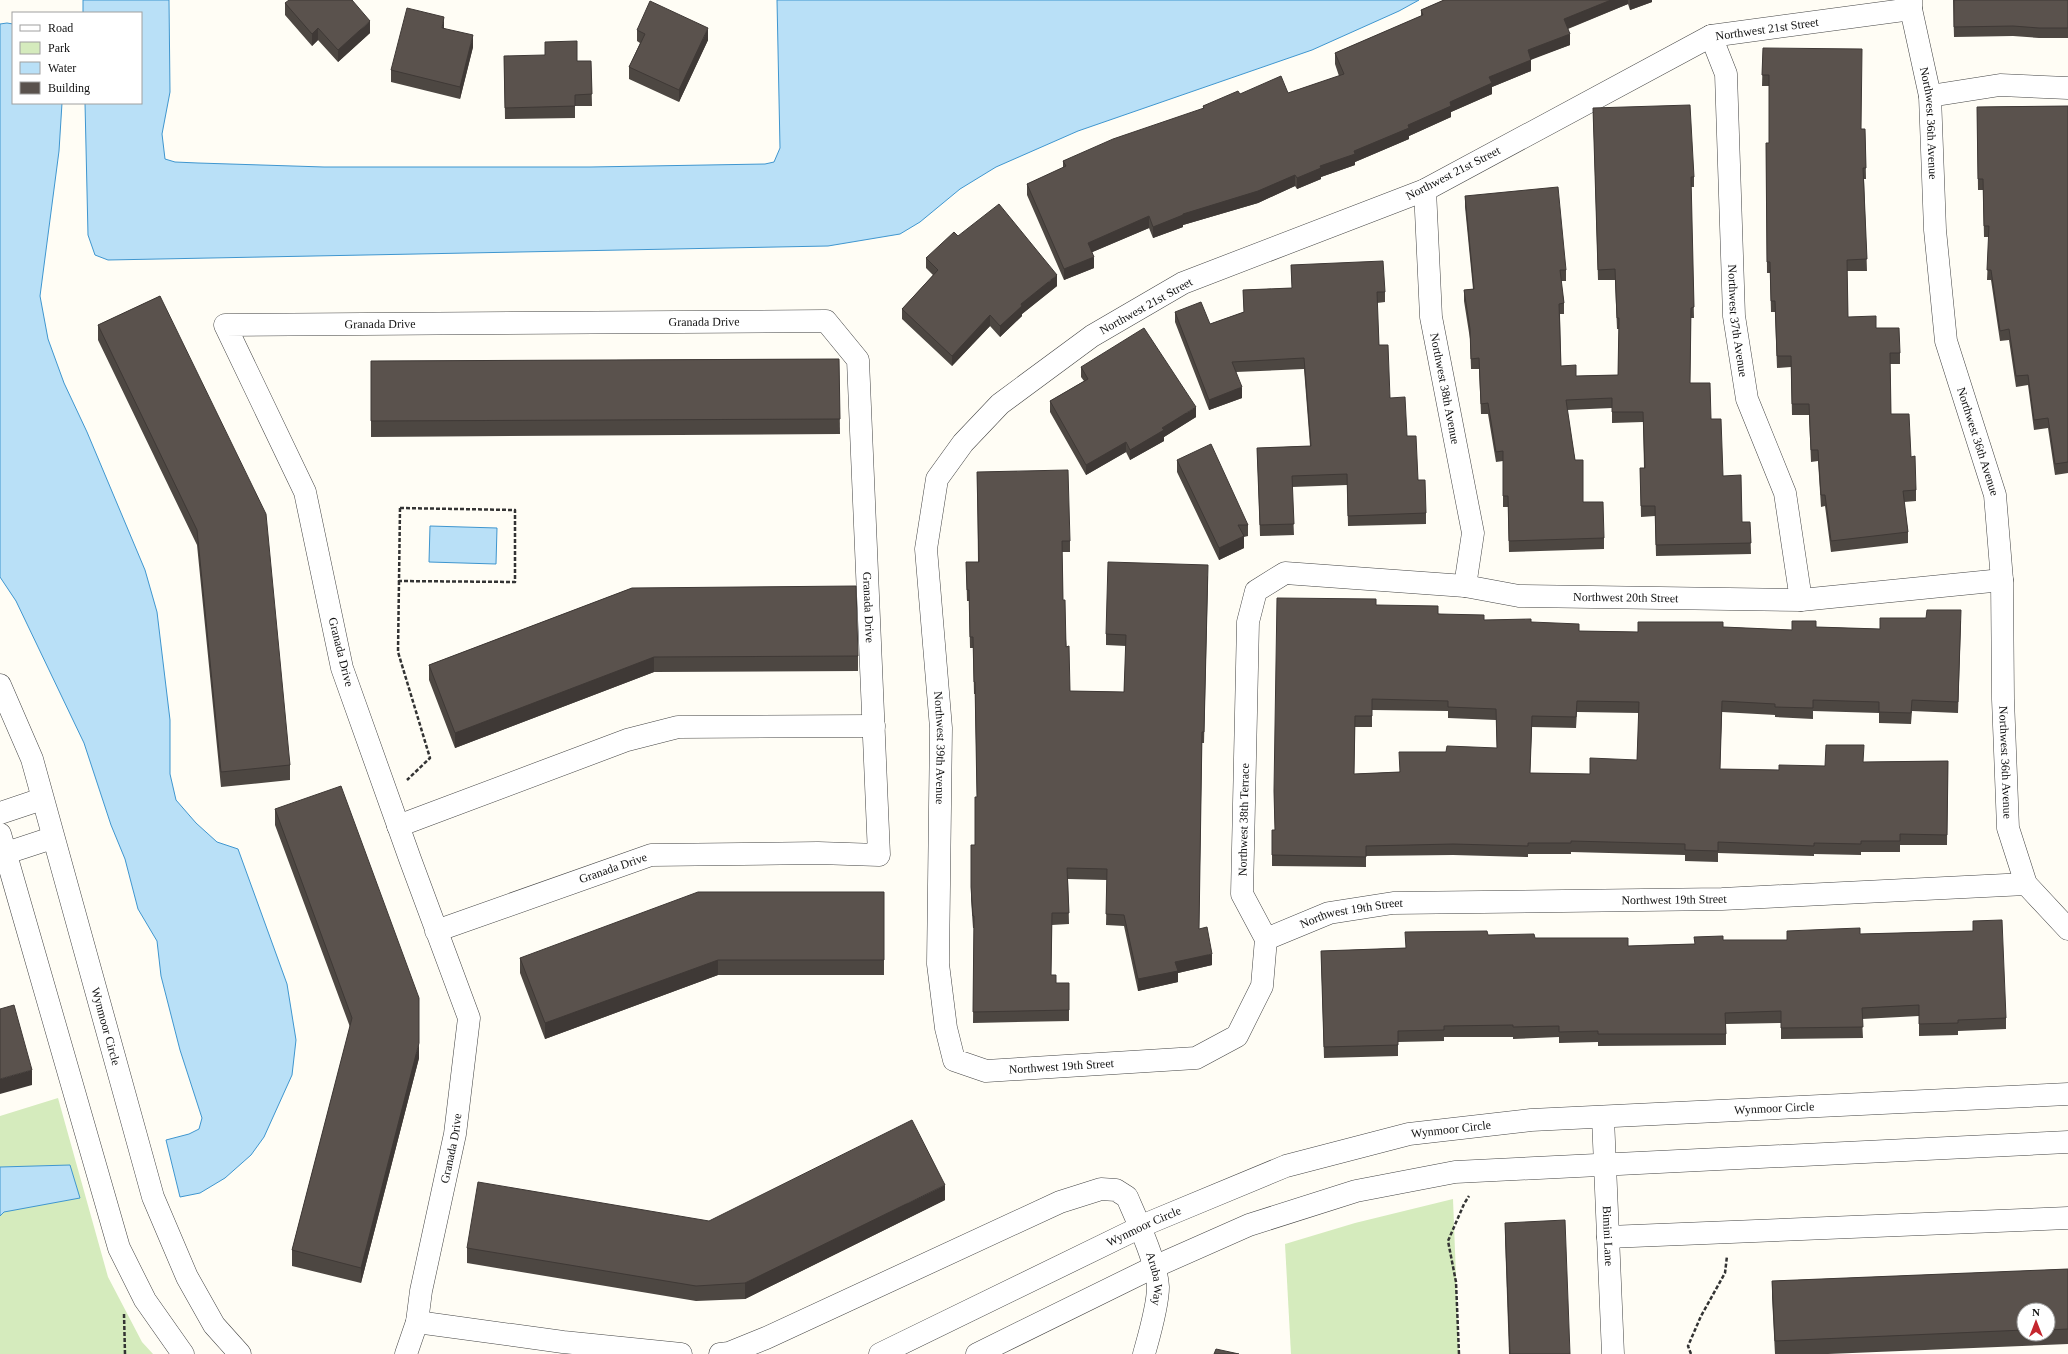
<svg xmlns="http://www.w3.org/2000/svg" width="2068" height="1354" font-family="Georgia,serif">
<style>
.green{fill:#d5ebbd}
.water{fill:#b9e0f7;stroke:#3f96cf}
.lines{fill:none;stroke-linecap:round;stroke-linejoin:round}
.minor-casing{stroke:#444;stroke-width:23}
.path{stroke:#333;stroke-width:2.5;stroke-dasharray:4 2;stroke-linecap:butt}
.minor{stroke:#fff;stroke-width:22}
.wall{fill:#4d4742;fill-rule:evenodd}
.shaded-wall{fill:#3f3936}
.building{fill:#5a524d;stroke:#3f3936;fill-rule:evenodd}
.labels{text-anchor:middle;stroke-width:4;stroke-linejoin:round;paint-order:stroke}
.street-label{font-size:12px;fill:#111;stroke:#fff}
</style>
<rect width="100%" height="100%" fill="#fffdf5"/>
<g class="green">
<polygon points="58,1098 108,1277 142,1342 153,1354 0,1354 0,1116"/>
<polygon points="1453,1199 1459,1354 1291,1354 1285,1244 1355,1223"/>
</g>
<g class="water">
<polygon points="83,0 169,0 170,92 162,134 165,159 175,162 198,163 324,167 590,167 765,164 774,162 780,148 777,0 1419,0 1399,11 1312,50 1078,131 996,167 960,189 920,222 900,234 828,246 108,260 95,255 88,235 85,103 141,103 141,13 83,13"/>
<polygon points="7,23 13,24 13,103 62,103 59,151 40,296 48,339 64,383 87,432 145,570 157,612 170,720 170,774 176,800 196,823 217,842 238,849 287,984 296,1040 292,1075 264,1137 251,1155 225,1178 200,1193 180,1197 166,1140 189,1134 199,1129 202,1118 180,1050 161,976 157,941 138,909 125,859 111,825 84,743 16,601 0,577 0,24"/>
<polygon points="430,526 497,528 496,564 429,562"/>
<polygon points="70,1165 80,1198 4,1212 0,1216 0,1167"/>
</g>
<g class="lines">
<defs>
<g id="minor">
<path id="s1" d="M 1911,0 L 1911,9 L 1930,96 L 1935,230 L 1946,341 L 1995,495 L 2002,580 L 2003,699 L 2008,828 L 2026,884 L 2068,929"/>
<path id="s2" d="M 1911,9 L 1711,36 L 1425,190 L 1183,283 L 1092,336 L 1000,404 L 963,443 L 937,479 L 926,549 L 941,728 L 938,964 L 946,1028 L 954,1060 L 986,1071 L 1196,1058 L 1237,1036 L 1262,986 L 1266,939 L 1242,894 L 1248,622 L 1256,591 L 1285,573 L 1465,586 L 1519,596 L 1801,600 L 2002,580"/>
<path id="s3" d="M 1711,36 L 1726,74 L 1734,316 L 1747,399 L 1785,493 L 1801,600"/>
<polyline points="1930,96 2000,85 2068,88"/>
<path id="s4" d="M 1425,190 L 1431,317 L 1473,533 L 1465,586"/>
<path id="s5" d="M 0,685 L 32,759 L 153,1197 L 187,1277 L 214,1325 L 240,1354"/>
<polyline points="0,813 42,799"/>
<polyline points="398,826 627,740 678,727 874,726"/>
<polyline points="0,834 119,1248 145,1300 183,1354"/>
<polyline points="0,855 52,838"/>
<path id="s6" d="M 1266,939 L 1329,913 L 1393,903 L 1722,899 L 2026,884"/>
<path id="s7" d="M 1603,1118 L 1613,1354"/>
<polyline points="1608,1237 2068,1218"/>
<polyline points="417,1322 563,1342 681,1354"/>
<path id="s8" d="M 406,1354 L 417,1322 L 421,1291 L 455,1134 L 469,1018 L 410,859 L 342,668 L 305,492 L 225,325 L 826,321 L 858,360 L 879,855 L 818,853 L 651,855 L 436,931"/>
<path id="s9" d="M 720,1354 L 729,1353 L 766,1338 L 1060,1202 L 1101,1189 L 1116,1190 L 1127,1197 C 1137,1220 1157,1263 1158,1287 C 1158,1306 1149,1336 1144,1354"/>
<path id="s10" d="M 880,1354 L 1151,1222 L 1286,1166 L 1409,1134 L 1531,1120 L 2068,1094"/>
<polyline points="977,1354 1154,1267 1249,1225 1356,1191 1455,1172 2068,1142"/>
</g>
</defs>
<use href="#minor" class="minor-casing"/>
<g class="path">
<polygon points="400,508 515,510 515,582 399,581"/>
<polyline points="399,581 398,652 430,758 407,780"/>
<polyline points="124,1314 125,1354"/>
<polyline points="1459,1354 1456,1282 1448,1241 1464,1204 1469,1196"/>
<polyline points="1691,1354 1688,1346 1701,1316 1725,1273 1727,1256"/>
</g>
<use href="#minor" class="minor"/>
</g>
<g class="wall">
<polygon points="1444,0 1652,0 1652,2 1630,10 1628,4 1568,29 1570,45 1531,59 1531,71 1492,87 1492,94 1451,112 1451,117 1409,136 1409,139 1355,162 1355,165 1321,177 1321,179 1297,189 1295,186 1258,203 1183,225 1183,227 1153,238 1149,228 1092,252 1094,268 1064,280 1027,195 1027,184 1063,168 1063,161 1203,109 1203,106 1240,94 1288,93 1339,76 1335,64 1335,53 1421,16 1421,10"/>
<polygon points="1953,0 2068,0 2068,38 2039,38 2013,36 1954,37"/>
<polygon points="285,3 370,33 338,62 318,40 312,46 285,15"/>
<polygon points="444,28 473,47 460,99 391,82 391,70"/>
<polygon points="637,30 708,40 679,102 629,79 629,67 640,43 637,41"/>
<polygon points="1763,48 1861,129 1865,129 1866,179 1864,179 1867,271 1847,271 1848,317 1876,328 1900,353 1900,364 1890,364 1891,414 1911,457 1916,490 1916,501 1904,502 1908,532 1908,543 1831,552 1825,506 1821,507 1818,461 1811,462 1809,415 1792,415 1791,367 1777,368 1775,312 1771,312 1770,273 1767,273 1766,143 1769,143 1769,86 1762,86"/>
<polygon points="504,56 577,61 591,61 592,106 575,106 575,118 505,119"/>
<polygon points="2068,106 2068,473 2055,475 2048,428 2034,430 2028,385 2016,387 2009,340 2000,341 1991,280 1987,280 1989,237 1984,237 1983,190 1978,190 1977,107"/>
<polygon points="1593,108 1694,177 1694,187 1691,187 1694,318 1691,318 1690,383 1711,419 1723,476 1742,522 1750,522 1751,554 1656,556 1655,516 1641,517 1640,468 1644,468 1643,422 1612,423 1612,408 1567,410 1575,460 1583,502 1604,538 1604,549 1509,552 1508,507 1503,507 1503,461 1496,462 1488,414 1481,414 1479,369 1471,369 1470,339 1464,301 1464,290 1473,289 1465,207 1465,196 1566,270 1566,281 1561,281 1564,303 1564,314 1560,314 1561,366 1576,376 1618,375 1619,329 1617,329 1615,280 1598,280"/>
<polygon points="958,236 1057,286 1022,314 1022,316 1000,337 990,326 952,366 902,319 902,309 933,275 926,268 926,258"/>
<polygon points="1291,265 1385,292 1385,302 1377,303 1379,345 1390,398 1407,436 1426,513 1426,524 1348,526 1347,485 1292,487 1294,535 1260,536 1257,448 1310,446 1304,369 1236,372 1242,398 1209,410 1175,322 1175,312 1210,324 1244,312 1243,290 1292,288"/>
<polygon points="160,296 290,765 290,780 221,787 197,545 98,340 98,325"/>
<polygon points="839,359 840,434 371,437 371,361"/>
<polygon points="1081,367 1196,417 1164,437 1164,441 1130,460 1126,452 1086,475 1050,412 1050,401 1084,381 1081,377"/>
<polygon points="1177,460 1248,525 1248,536 1244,537 1244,548 1219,560 1177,472"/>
<polygon points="977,472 1070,541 1070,552 1062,552 1063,600 1070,691 1124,692 1126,646 1106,645 1106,634 1208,576 1204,743 1202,743 1199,929 1212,965 1178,973 1178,982 1138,991 1124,926 1106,925 1107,880 1068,879 1069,924 1052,925 1051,975 1056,983 1069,983 1069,1021 973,1023 974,928 973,928 971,899 971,845 975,845 977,797 975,694 974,694 973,648 970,648 969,601 967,601 966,562 978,562"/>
<polygon points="632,588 858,656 858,671 654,672 455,748 429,680 429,665"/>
<path d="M 1376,605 L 1484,620 L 1531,622 L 1579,631 L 1638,632 L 1723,627 L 1792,630 L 1816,627 L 1880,629 L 1961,621 L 1958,713 L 1912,711 L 1911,724 L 1879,723 L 1879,713 L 1813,711 L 1813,719 L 1775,717 L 1775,715 L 1722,712 L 1720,769 L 1779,770 L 1825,766 L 1864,762 L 1948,761 L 1947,845 L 1900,845 L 1900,852 L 1861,852 L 1861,855 L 1814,854 L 1814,856 L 1718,853 L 1718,862 L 1685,861 L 1685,855 L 1571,852 L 1571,854 L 1528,854 L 1528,857 L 1453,855 L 1366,856 L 1366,867 L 1272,866 L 1272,830 L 1275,830 L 1274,791 ZM 1372,710 L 1448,711 L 1448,718 L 1496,720 L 1497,748 L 1446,752 L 1399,772 L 1354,774 L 1355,727 L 1372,727 ZM 1577,712 L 1639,713 L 1637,760 L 1590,774 L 1530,773 L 1532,727 L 1576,728 Z"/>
<polygon points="275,809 419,1058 361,1283 292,1266 292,1250 350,1027 275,825"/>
<polygon points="884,892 884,975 718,975 545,1039 520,973 520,958"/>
<polygon points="1973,921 2006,1018 2006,1029 1958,1031 1958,1035 1919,1036 1919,1016 1862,1019 1863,1038 1781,1039 1781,1023 1726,1024 1726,1045 1598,1046 1598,1042 1559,1043 1559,1037 1513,1039 1513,1037 1444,1037 1444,1041 1398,1042 1398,1056 1324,1058 1321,951 1405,948 1488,935 1628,946 1694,944 1723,940 1787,940 1860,934 1973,931"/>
<polygon points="945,1200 745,1299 696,1301 467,1263 467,1248 709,1221"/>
<polygon points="1505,1223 1570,1354 1509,1354 1505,1238"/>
<path d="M 2068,1269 L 2068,1344 L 1828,1354 L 1775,1354 L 1772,1297 L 1772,1281 ZM 2024,1310 L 2048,1310 L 2048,1334 L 2024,1334 Z"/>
</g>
<g class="shaded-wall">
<polygon points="1611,0 1628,0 1628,4 1564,30 1564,19"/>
<polygon points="1630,0 1652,0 1652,2 1630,10"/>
<polygon points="444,17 444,29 442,28"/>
<polygon points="370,21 370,33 338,62 338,50"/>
<polygon points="318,28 318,40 312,46 312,34"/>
<polygon points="708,28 708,40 679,102 679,90"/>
<polygon points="1570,34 1570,45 1528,61 1528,50"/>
<polygon points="473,35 473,47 460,99 460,87"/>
<polygon points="1531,60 1531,71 1492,87 1492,94 1451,112 1451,117 1409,136 1409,139 1355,162 1355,165 1321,177 1321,179 1297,189 1297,178 1320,166 1354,151 1408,125 1450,102 1489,77"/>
<polygon points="1295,175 1295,186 1258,203 1183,225 1183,227 1153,238 1153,227 1183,214"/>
<polygon points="1149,216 1149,228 1088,254 1088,243"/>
<polygon points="1094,257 1094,268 1064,280 1064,269"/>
<polygon points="1057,275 1057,286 1022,314 1022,316 1000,337 1000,326 1021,304"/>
<polygon points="990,315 990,326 952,366 952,356"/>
<polygon points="1242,387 1242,398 1209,410 1209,400"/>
<polygon points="1196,407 1196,417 1164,437 1164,441 1130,460 1130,450 1162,428"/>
<polygon points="1126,442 1126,452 1086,475 1086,465"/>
<polygon points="1244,536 1244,548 1219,560 1219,548"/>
<polygon points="654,657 654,672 455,748 455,733"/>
<polygon points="1212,954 1212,965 1178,973 1178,982 1138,991 1138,979 1175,962"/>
<polygon points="718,960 718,975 545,1039 545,1023"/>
<polygon points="419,1043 419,1058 361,1283 361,1268"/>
<polygon points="32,1070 32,1085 0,1094 0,1079"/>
<polygon points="945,1185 945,1200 745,1299 745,1283"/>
</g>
<g class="building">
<polygon points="289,0 352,0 370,21 338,50 318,28 312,34 285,3"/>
<polygon points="1444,0 1611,0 1564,19 1570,34 1528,50 1531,60 1489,77 1492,83 1450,102 1451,106 1408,125 1409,128 1354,151 1355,154 1320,166 1321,168 1297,178 1295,175 1258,191 1183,214 1183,215 1153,227 1149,216 1088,243 1094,257 1064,269 1027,184 1066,166 1063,161 1113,139 1204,108 1203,106 1238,91 1240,94 1281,76 1288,93 1344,74 1335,53 1423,15 1421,10"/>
<polygon points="1954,0 2068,0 2068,28 2039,28 2013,26 1954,27"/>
<polygon points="650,1 708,28 679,90 629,67 645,34 637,30"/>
<polygon points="407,8 444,17 442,28 473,35 460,87 391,70"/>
<polygon points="577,41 577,61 591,61 592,94 575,95 575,106 505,108 504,56 545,55 545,42"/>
<polygon points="1763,48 1862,49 1861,129 1865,129 1866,168 1863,168 1867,259 1847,260 1848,317 1876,316 1876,328 1899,328 1900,353 1890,353 1891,414 1909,414 1911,457 1915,456 1916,490 1903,491 1908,532 1831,541 1825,495 1821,495 1818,450 1811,450 1809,404 1792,404 1791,356 1777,356 1775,301 1771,301 1770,262 1767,262 1766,143 1769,143 1769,75 1762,75"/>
<polygon points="1690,105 1694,177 1691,177 1694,307 1691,308 1690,383 1710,383 1711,419 1721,419 1723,476 1741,475 1742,522 1750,522 1751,543 1656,545 1655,506 1641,506 1640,468 1645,468 1643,412 1612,412 1612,398 1566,400 1575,460 1583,460 1583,502 1603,502 1604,538 1509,541 1508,496 1503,496 1503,451 1496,452 1488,403 1481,404 1479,358 1471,359 1470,329 1464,290 1474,289 1465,196 1558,187 1566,270 1560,270 1564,303 1559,304 1561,366 1576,365 1576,376 1618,375 1619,318 1617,318 1615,269 1598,270 1593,108"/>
<polygon points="2068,106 2068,462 2055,464 2048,418 2034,420 2028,375 2016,376 2009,329 2000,331 1991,270 1987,270 1989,226 1984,226 1983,179 1978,179 1977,107"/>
<polygon points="999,204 1057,275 1021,304 1022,306 1000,326 990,315 952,356 902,309 938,270 926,258 954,232 958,236"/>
<polygon points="1383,261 1385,292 1377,292 1379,345 1388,345 1390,398 1405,397 1407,436 1416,436 1418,480 1425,480 1426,513 1348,516 1347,474 1292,476 1294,524 1260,525 1257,448 1311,446 1304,358 1232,362 1242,387 1209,400 1175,312 1201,302 1210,324 1244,312 1243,290 1292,288 1291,265"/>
<polygon points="160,296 266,514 290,765 221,772 197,530 98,325"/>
<polygon points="1144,328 1196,407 1162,428 1164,430 1130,450 1126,442 1086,465 1050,401 1088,379 1081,367"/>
<polygon points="839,359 840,419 371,421 371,361"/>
<polygon points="1211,444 1248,525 1238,525 1244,536 1219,548 1177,460"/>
<polygon points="1068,470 1070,541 1062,541 1063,600 1065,600 1066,647 1069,646 1070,691 1124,692 1126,635 1106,634 1108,562 1208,565 1204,732 1202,732 1199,929 1207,927 1212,954 1175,962 1178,971 1138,979 1124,915 1106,914 1107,869 1067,868 1069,913 1052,913 1051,975 1056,975 1056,983 1069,983 1069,1010 973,1012 974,916 973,916 971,887 971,845 975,845 975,797 977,797 975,682 974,682 973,637 970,637 969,590 967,590 966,562 979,562 977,472"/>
<polygon points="856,586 858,656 654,657 455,733 429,665 632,588"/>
<path d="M 1277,598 L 1376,599 L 1376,605 L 1438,606 L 1438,614 L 1484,615 L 1484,620 L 1531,619 L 1531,622 L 1579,624 L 1579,631 L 1638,632 L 1638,622 L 1723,622 L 1723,627 L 1792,630 L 1792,621 L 1816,621 L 1816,627 L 1880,629 L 1880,618 L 1926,618 L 1927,610 L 1961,610 L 1958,702 L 1912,700 L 1911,713 L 1879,712 L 1879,702 L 1813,700 L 1813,708 L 1775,707 L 1775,704 L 1722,701 L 1720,769 L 1779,770 L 1779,765 L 1825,766 L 1826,745 L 1864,745 L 1863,762 L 1948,761 L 1947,835 L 1900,834 L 1900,841 L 1861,841 L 1861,844 L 1814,843 L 1814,846 L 1718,842 L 1718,851 L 1685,850 L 1685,844 L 1571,841 L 1571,843 L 1528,843 L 1528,846 L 1453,844 L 1366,846 L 1366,857 L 1272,855 L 1272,830 L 1275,830 L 1274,791 ZM 1372,699 L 1448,701 L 1448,707 L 1496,709 L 1497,748 L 1447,746 L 1446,752 L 1399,752 L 1400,772 L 1354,774 L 1355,716 L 1372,716 ZM 1577,701 L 1639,702 L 1637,760 L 1590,758 L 1590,774 L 1530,773 L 1532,716 L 1576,717 Z"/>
<polygon points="341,786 419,998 419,1043 361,1268 292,1250 352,1018 275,809"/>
<polygon points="698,892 884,892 884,960 718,960 545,1023 520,958"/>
<polygon points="2002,920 2006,1018 1958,1020 1958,1023 1919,1024 1919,1005 1862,1008 1863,1027 1781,1028 1781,1011 1725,1013 1726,1034 1598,1034 1598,1031 1559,1032 1559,1026 1513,1027 1513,1025 1444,1026 1444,1030 1398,1031 1398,1045 1324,1047 1321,951 1406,948 1405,932 1487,931 1488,935 1534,934 1535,938 1628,938 1628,946 1695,944 1694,937 1723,936 1723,940 1787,940 1787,931 1834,929 1860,928 1860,934 1973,931 1973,921"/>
<polygon points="14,1005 32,1070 0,1079 0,1009"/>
<polygon points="912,1120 945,1185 745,1283 696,1286 467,1248 478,1182 709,1221"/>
<polygon points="1565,1220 1570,1354 1510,1354 1505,1223"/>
<polygon points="2068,1269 2068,1329 2048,1330 2048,1310 2024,1310 2024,1330 1775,1341 1772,1281"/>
<polygon points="1216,1349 1239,1354 1214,1354"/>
</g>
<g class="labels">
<g class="street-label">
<text transform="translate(1767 29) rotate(-8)" y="4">Northwest 21st Street</text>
<text dy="4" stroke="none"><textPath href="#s1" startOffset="125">Northwest 36th Avenue</textPath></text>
<text transform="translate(1453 173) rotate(-27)" y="4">Northwest 21st Street</text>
<text transform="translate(1146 306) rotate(-29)" y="4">Northwest 21st Street</text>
<text dy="4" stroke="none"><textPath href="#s3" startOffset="288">Northwest 37th Avenue</textPath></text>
<text dy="4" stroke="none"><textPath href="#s8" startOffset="1559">Granada Drive</textPath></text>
<text dy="4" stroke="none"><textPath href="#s8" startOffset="1235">Granada Drive</textPath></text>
<text dy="4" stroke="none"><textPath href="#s4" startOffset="200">Northwest 38th Avenue</textPath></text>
<text dy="4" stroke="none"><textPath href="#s1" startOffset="449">Northwest 36th Avenue</textPath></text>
<text dy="4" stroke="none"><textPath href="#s2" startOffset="2813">Northwest 20th Street</textPath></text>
<text dy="4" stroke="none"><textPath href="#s8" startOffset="1979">Granada Drive</textPath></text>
<text transform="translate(341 652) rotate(76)" y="4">Granada Drive</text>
<text dy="4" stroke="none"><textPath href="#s2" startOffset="1374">Northwest 39th Avenue</textPath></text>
<text dy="4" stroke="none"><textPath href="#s1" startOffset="773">Northwest 36th Avenue</textPath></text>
<text dy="4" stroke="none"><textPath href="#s2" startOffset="2207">Northwest 38th Terrace</textPath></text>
<text transform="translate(613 868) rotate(-19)" y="4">Granada Drive</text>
<text dy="4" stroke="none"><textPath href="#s6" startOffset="414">Northwest 19th Street</textPath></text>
<text dy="4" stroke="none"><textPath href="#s6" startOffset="90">Northwest 19th Street</textPath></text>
<text dy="4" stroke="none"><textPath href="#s5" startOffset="358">Wynmoor Circle</textPath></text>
<text dy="4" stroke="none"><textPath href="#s2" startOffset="1797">Northwest 19th Street</textPath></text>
<text dy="4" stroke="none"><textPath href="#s10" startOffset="941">Wynmoor Circle</textPath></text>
<text dy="4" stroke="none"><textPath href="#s10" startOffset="617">Wynmoor Circle</textPath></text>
<text dy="4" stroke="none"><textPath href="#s8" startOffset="211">Granada Drive</textPath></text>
<text dy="4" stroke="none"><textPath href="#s10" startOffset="293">Wynmoor Circle</textPath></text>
<text dy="4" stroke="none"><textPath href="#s7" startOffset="118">Bimini Lane</textPath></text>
<text dy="4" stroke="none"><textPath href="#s9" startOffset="531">Aruba Way</textPath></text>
</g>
</g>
<rect x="12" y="12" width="130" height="92" fill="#ffffff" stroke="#a0a0a0"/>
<rect x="20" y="25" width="20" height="6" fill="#ffffff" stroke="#a0a0a0"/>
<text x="48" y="32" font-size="12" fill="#111111">Road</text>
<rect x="20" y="42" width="20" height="12" fill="#d5ebbd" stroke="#a0a0a0"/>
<text x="48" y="52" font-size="12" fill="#111111">Park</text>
<rect x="20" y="62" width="20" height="12" fill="#b9e0f7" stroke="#a0a0a0"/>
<text x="48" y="72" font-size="12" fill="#111111">Water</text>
<rect x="20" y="82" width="20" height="12" fill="#5a524d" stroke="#a0a0a0"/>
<text x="48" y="92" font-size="12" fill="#111111">Building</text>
<g transform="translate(2036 1322)"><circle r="19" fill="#ffffff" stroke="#a0a0a0"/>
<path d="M0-3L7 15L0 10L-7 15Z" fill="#c4262e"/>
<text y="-6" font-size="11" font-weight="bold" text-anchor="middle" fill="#111111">N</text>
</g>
</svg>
